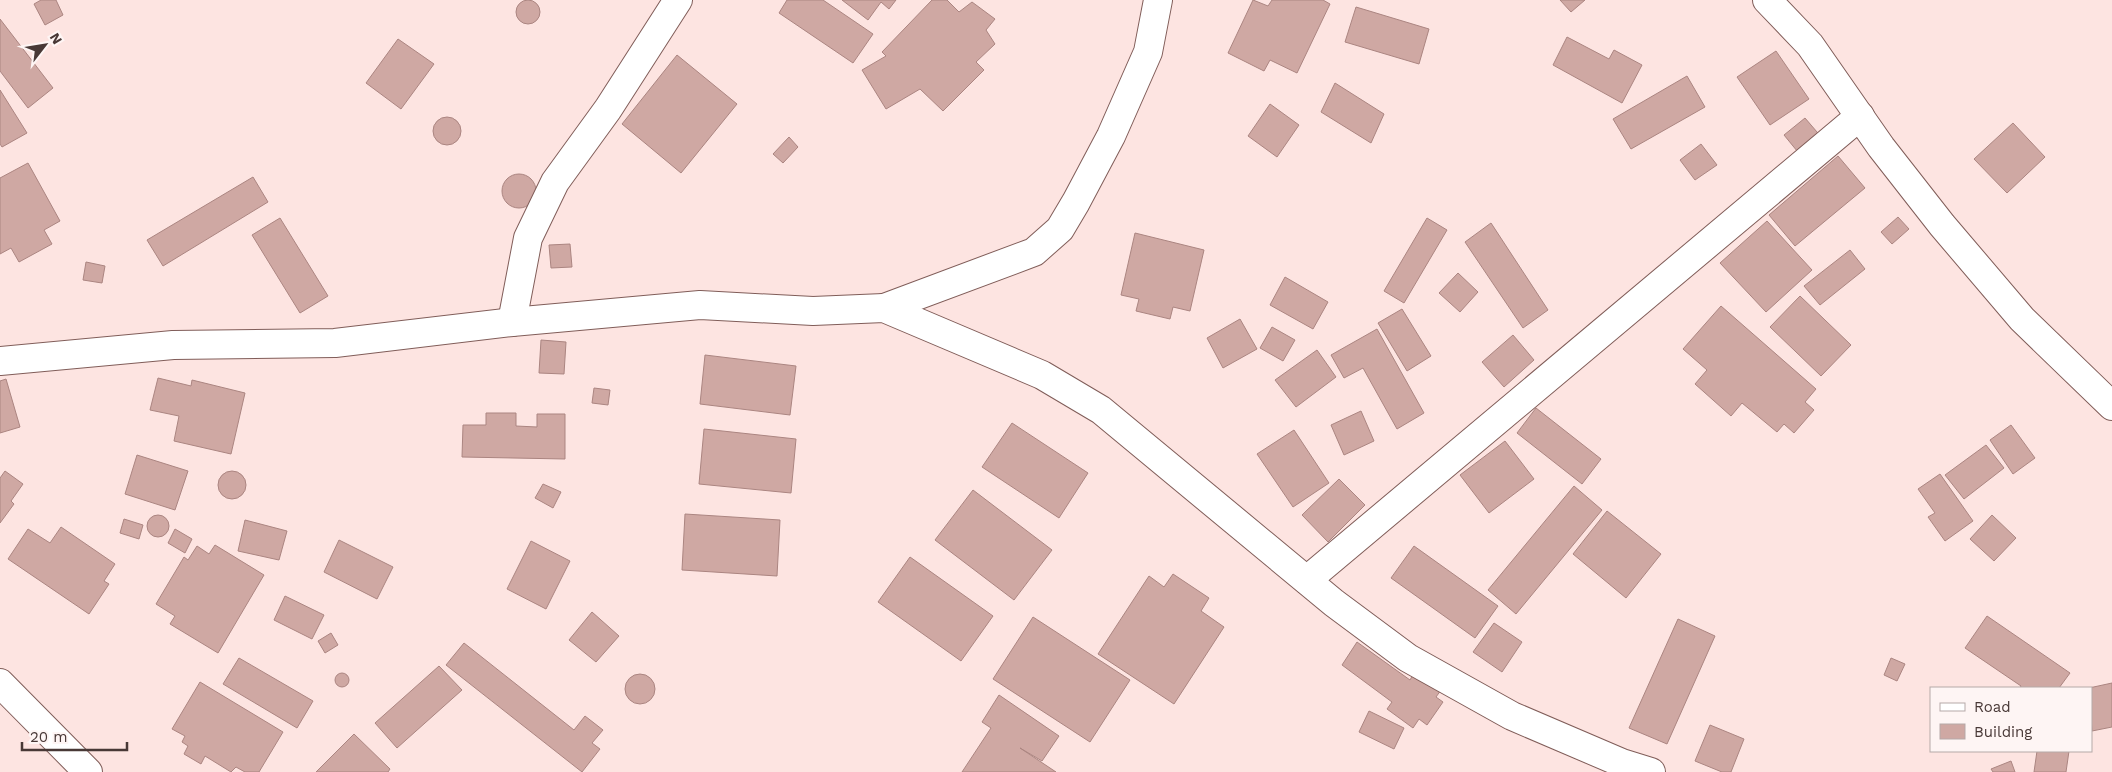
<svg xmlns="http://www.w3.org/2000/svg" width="2112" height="772" font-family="'Work Sans',sans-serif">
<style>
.building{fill:#cfa8a3;stroke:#ab8581}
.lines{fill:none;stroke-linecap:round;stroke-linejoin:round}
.street-casing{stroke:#805d59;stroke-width:30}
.street{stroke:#fff;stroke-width:28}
</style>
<rect width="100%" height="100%" fill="#fde4e1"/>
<g class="building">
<polygon points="41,0 56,0 63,15 45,25 34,4"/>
<polygon points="787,0 823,0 873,34 853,63 779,13"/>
<polygon points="842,0 896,0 889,9 881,2 868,20"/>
<polygon points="932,0 947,0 959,12 972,2 995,19 986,30 995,44 976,62 984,70 943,111 920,89 886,109 862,70 886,56 882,52"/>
<polygon points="1253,0 1268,6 1272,0 1323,0 1330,4 1297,73 1270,60 1264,71 1228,53"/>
<polygon points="1560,0 1585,0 1571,12"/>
<circle cx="528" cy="12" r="12"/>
<polygon points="1356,7 1429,29 1419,64 1345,42"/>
<polygon points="0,19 53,88 28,108 0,71"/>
<polygon points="1567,37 1609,59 1614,50 1642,65 1622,103 1553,65"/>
<polygon points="398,39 434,64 401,109 366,83"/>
<polygon points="1776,51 1809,99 1770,125 1737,77"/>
<polygon points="677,55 737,104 681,173 622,124"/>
<polygon points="1687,76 1705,107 1631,149 1613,119"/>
<polygon points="1335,83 1384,114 1371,143 1321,112"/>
<polygon points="0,90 27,133 2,147 0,144"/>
<polygon points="1270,104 1299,125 1277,157 1248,136"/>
<circle cx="447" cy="131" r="14"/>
<polygon points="1805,118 1823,139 1802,157 1784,135"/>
<polygon points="2013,123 2045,157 2007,193 1974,159"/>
<polygon points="789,137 798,147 783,163 773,154"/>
<polygon points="1701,144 1717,165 1695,180 1680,160"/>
<polygon points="1838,156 1865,188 1795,246 1769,215"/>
<polygon points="28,163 60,221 44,230 52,244 19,262 11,248 0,254 0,178"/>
<circle cx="519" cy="191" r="17"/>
<polygon points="253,177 268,202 163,266 147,240"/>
<polygon points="1898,217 1909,229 1892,244 1881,232"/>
<polygon points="280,218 328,296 300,313 252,235"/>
<polygon points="1427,218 1447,230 1404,303 1384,291"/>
<polygon points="1767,221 1812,270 1766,312 1720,263"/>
<polygon points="1491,223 1548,310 1523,328 1465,242"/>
<polygon points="1135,233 1204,250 1190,311 1173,307 1170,319 1136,311 1139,299 1121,295"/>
<polygon points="570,244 572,267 551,268 549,245"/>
<polygon points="1850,250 1865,269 1820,305 1804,286"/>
<polygon points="86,262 105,266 102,283 83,280"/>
<polygon points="1458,273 1478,292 1460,312 1439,293"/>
<polygon points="1285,277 1328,302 1313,329 1270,305"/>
<polygon points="1800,296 1851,345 1821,376 1770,327"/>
<polygon points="1721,306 1816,389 1805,402 1814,410 1794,433 1784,424 1777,432 1742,403 1731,416 1695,384 1707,370 1683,349"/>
<polygon points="1402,309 1431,356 1407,371 1378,323"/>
<polygon points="1240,319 1257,349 1223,368 1207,338"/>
<polygon points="1272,327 1295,340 1283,361 1260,348"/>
<polygon points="1377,329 1424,413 1397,429 1363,368 1344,378 1331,355"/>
<polygon points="1513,335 1534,360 1504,387 1482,362"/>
<polygon points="541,340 566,342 564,374 539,373"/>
<polygon points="1317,350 1336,377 1296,407 1275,380"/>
<polygon points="705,355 796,366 790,415 700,404"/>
<polygon points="158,378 191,386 192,380 245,393 231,454 174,441 179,416 150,410"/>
<polygon points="6,379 20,427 0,433 0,381"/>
<polygon points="594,388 610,390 608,405 592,403"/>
<polygon points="1536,408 1601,459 1582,484 1517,433"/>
<polygon points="1361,411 1374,441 1344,455 1331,425"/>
<polygon points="486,413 516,413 516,426 537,427 537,414 565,414 565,459 462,457 463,425 486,425"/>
<polygon points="1012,423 1088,473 1059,518 982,467"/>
<polygon points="2011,425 2035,458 2013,474 1990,440"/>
<polygon points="704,429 796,439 791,493 699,484"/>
<polygon points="1294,430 1329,483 1293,507 1257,454"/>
<polygon points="1505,441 1534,479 1489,513 1460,475"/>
<polygon points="1986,445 2004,468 1964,499 1945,475"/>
<polygon points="137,455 188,471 175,510 125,494"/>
<polygon points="5,471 23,484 11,501 14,504 0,523 0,478"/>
<circle cx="232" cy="485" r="14"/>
<polygon points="1940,474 1973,521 1945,541 1928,517 1935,513 1918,489"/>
<polygon points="1339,479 1365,505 1328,542 1302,515"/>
<polygon points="543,484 561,492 553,508 535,498"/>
<polygon points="1574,486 1602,510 1516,614 1488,590"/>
<polygon points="973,490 1052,550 1014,600 935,540"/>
<polygon points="1607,511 1661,554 1626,598 1573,554"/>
<polygon points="685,514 780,520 777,576 682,570"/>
<circle cx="158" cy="526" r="11"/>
<polygon points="1992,515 2016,538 1994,561 1970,539"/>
<polygon points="124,519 143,525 139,539 120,533"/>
<polygon points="245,520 287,531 279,560 238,551"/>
<polygon points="61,527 115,564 104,581 109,584 89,614 8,559 28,529 50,543"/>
<polygon points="175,529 192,539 185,553 168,543"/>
<polygon points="339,540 393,567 377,599 324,572"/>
<polygon points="531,541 570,561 546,609 507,589"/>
<polygon points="215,545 264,575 218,653 170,624 175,616 156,604 184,557 188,560 197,546 209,554"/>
<polygon points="1414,546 1498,606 1475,638 1391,578"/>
<polygon points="910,557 993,616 961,661 878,602"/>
<polygon points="1173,574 1209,598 1201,611 1224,627 1174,704 1098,654 1149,576 1164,587"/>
<polygon points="285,596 324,615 312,639 274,620"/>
<polygon points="592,612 619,636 596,662 569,640"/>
<polygon points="1987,616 2070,673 2059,688 2020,688 2021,686 1965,648"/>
<polygon points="1033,617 1130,680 1090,742 993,679"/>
<polygon points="1678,619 1715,636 1667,744 1629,728"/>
<polygon points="1494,623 1522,642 1502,672 1473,652"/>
<polygon points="331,633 338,645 325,653 318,641"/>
<polygon points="1357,642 1410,680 1415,671 1441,690 1436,697 1443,702 1427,725 1419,719 1413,728 1387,709 1392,702 1342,665"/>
<polygon points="464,643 574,730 585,716 603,730 592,743 600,749 582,772 446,665"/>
<polygon points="239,658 313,701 297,728 223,684"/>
<polygon points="1891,658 1905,664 1897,681 1884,675"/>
<polygon points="439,666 462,690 397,748 375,723"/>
<circle cx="342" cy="680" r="7"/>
<circle cx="640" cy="689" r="15"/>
<polygon points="200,682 283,732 259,772 245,772 236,767 231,772 205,756 201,764 184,754 188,746 182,742 185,736 172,729"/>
<polygon points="2112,683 2112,727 2092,731 2089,688"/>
<polygon points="999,695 1059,736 1042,761 1020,748 1056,772 962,772 991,728 982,722"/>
<polygon points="1369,711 1404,728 1394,749 1359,732"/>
<polygon points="1710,725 1744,739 1731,772 1722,772 1695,761"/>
<polygon points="354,734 390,769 388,772 316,772"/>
<polygon points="2037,751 2069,751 2066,772 2034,772"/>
<polygon points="2011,761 2015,772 1993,772 1991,769"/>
</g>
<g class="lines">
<defs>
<g id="street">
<polyline points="1767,0 1810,45 1881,147 1942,225 2022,319 2112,406"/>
<polyline points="884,308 1034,252 1060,229 1076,202 1111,136 1148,52 1158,0"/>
<polyline points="512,322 528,238 555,182 608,109 678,0"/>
<polyline points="0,361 173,345 335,343 512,322 700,305 813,311 884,308 1042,375 1101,410 1334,603 1408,658 1512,716 1622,763 1651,772"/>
<polyline points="1307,580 1860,116"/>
<polyline points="0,683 88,772"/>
</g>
</defs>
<use href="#street" class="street-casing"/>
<use href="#street" class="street"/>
</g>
<rect x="1930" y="687" width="162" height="65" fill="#fef5f4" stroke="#b5a9a8"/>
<rect x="1940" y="703" width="25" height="8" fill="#ffffff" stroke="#b5a9a8"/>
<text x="1974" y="712" font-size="15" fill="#483836">Road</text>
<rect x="1940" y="724" width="25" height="15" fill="#cfa8a3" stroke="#b5a9a8"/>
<text x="1974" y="737" font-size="15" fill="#483836">Building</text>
<g transform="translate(45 45) rotate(59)" stroke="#fef5f4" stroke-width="4" paint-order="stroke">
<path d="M0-4L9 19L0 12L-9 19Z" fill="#483836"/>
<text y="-8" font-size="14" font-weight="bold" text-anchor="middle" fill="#483836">N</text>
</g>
<path d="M22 742v8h105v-8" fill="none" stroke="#483836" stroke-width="2.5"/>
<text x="30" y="742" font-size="15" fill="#483836" stroke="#fef5f4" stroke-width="4" paint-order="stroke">20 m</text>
</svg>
